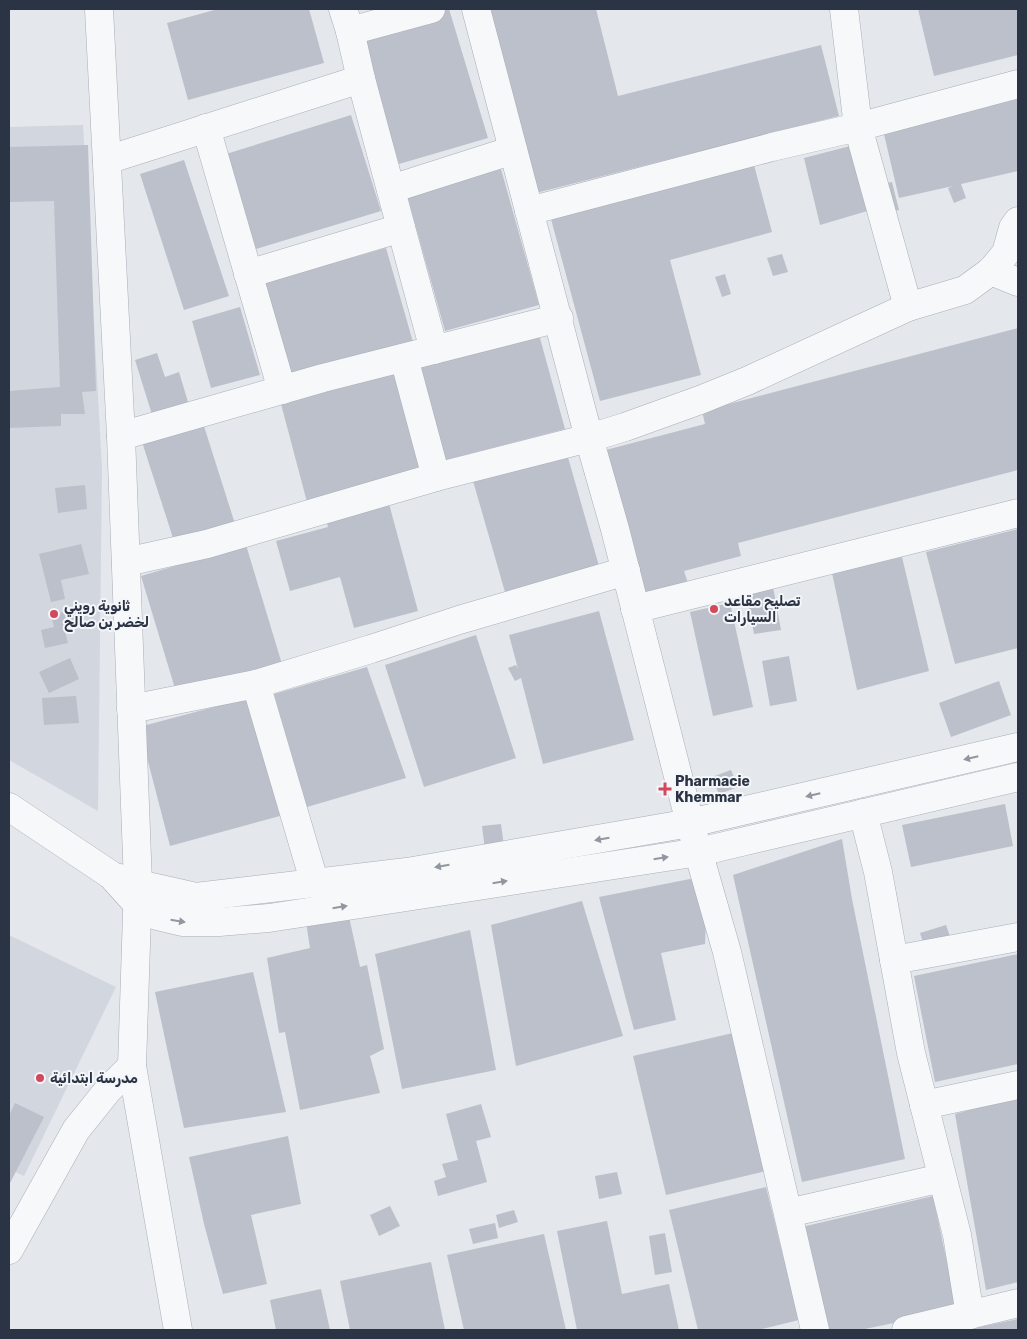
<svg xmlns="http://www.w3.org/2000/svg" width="1027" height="1339" font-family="Rubik,Vazirmatn,sans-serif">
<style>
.built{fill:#d2d6de}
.building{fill:#bbc0ca}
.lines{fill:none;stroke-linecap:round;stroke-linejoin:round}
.street-casing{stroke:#a9aeb7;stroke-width:29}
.street{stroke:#f7f8fa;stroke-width:28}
.oneway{fill:#9196a0}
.poi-dot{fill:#d1495b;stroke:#f4f6f9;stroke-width:2}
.labels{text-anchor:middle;stroke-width:4;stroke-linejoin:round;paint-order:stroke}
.poi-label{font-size:14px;font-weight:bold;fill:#2b3445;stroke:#f4f6f9;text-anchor:start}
</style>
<rect width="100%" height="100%" fill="#e4e7ec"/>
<g class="built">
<polygon points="83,125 102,468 98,811 9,760 9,127"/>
<polygon points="9,935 116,987 24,1176 9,1169"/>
</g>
<g class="building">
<polygon points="218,9 309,9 324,63 188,100 167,23"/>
<polygon points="445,9 449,9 488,138 399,164 360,34"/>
<polygon points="485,9 596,9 618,96 821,45 839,116 532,194"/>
<polygon points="918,9 1018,9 1018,55 934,76"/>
<polygon points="1018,99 1018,171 961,184 966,198 954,203 948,188 953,186 899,198 883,130"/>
<polygon points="351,115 381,211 256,249 226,154"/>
<polygon points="88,145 96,391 82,392 85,414 61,414 61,426 9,428 9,391 60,387 54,201 9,202 9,147"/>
<polygon points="854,145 874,209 820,225 804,158"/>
<polygon points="184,160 229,296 184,310 140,174"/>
<polygon points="754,165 772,232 670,260 701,375 600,401 551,219"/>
<polygon points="501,169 539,305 445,331 407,195"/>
<polygon points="892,182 899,210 885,213 878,185"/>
<polygon points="386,248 413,342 287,378 260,284"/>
<polygon points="782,254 788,272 773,276 767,258"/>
<polygon points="725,274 731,294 722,297 715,277"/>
<polygon points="240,307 260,375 211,388 192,321"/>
<polygon points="1018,328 1018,470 738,543 741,556 684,571 689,586 638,599 598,452 705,424 702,411"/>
<polygon points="538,331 565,429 445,460 419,362"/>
<polygon points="157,353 165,377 179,372 191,412 155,424 135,360"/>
<polygon points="400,372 426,471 307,502 281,404"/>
<polygon points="203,423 235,524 175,544 142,442"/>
<polygon points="565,447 599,566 505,592 471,474"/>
<polygon points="85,485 87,509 58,513 55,488"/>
<polygon points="388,500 418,611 354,628 340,577 290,591 276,541 328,527 325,517"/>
<polygon points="1018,529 1018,648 955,664 926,552"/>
<polygon points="81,544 89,574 61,580 65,599 51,602 39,554"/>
<polygon points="246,545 282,664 177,695 141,576"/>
<polygon points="902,557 929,671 857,690 832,573"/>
<polygon points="773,587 781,630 754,634 746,592"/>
<polygon points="730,603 753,707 713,716 690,612"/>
<polygon points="76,609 79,622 63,625 68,643 45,648 41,630 54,627 51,615"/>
<polygon points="599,611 634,740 543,764 521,678 515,681 508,668 516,665 518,669 509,635"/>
<polygon points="476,635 516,758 424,787 385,665"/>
<polygon points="789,656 797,701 770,706 762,661"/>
<polygon points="70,658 79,679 49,693 39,672"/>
<polygon points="367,667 406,778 307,807 274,694"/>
<polygon points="999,681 1011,715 951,737 939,703"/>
<polygon points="76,696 79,723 44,725 42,698"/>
<polygon points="248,698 280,816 170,846 139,727"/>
<polygon points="731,770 738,787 719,794 712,777"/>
<polygon points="1005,804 1013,846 911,867 902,825"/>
<polygon points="501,824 504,847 485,850 482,826"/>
<polygon points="842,839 852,899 905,1159 802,1182 733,875"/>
<polygon points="695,878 706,920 705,944 661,953 676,1020 634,1030 599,897"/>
<polygon points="582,901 623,1036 516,1066 491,925"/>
<polygon points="348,912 360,967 367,965 384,1049 370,1056 380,1093 300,1110 285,1032 279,1033 267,958 310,948 306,922"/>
<polygon points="946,925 952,942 926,951 920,933"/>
<polygon points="470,930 496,1070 402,1089 375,954"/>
<polygon points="1018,954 1018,1064 935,1082 914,976"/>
<polygon points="253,972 286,1112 184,1128 155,992"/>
<polygon points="733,1033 766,1171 666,1195 633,1056"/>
<polygon points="1018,1097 1018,1282 986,1290 955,1114"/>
<polygon points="15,1103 44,1117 9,1185 9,1116"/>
<polygon points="481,1104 491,1137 476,1141 487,1182 438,1196 434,1181 446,1177 442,1164 458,1160 446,1114"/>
<polygon points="288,1136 301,1204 251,1215 267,1284 223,1294 204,1224 189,1157"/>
<polygon points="617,1172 622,1194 599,1199 595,1176"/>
<polygon points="766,1187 799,1320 758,1330 698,1330 669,1210"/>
<polygon points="933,1196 957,1310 860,1330 826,1330 802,1227"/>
<polygon points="390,1206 400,1226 379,1236 370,1215"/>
<polygon points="514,1210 518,1222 499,1228 496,1215"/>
<polygon points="607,1221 622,1294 669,1284 679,1330 577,1330 557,1231"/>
<polygon points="495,1223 498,1238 473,1244 469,1229"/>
<polygon points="665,1233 672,1272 655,1275 649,1236"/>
<polygon points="544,1234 566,1330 464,1330 447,1255"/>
<polygon points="431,1262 445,1330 350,1330 340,1281"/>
<polygon points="321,1289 330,1330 276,1330 270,1300"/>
<polygon points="1018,1319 1018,1330 970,1330 970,1329"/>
</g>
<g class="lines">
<defs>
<g id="street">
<polyline points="99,9 121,436 138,884 132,1066 178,1330"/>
<polyline points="343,9 350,31"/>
<polyline points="476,9 589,438 615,529 690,823 727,952 815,1330"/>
<polyline points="844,9 858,127 908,307"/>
<polyline points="361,79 434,350"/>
<polyline points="206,128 282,390"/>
<polyline points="107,160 361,79 350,31 431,9"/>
<polyline points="391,189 513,150"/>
<polyline points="529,211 772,147 858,127 1018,84"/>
<polyline points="991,271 1018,282"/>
<polyline points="248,274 401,228"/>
<polyline points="404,358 436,477"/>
<polyline points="121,436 323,378 559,318"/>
<polyline points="126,562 207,544 436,477 589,438 625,427 700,400 747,381 908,307 965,290 991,271 1006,253 1013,228 1018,221"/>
<polyline points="635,609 1018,513"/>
<polyline points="256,684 315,884"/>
<polyline points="131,709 256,684 371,649 459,620 626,571"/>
<polyline points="9,807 111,875 138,905 157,916 182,922 219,922 269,918 699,852 1018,777"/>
<polyline points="863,813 878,872 911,1053 957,1235 970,1315"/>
<polyline points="120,878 138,884 196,897 407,872 690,823 1018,747"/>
<polyline points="894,960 1018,937"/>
<polyline points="924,1105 1018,1085"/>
<polyline points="788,1213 942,1178"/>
<polyline points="9,1250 76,1130 108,1090 132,1066"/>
<polyline points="906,1330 1018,1303"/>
</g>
</defs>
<use href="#street" class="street-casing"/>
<use href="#street" class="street"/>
</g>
<defs><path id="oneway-solid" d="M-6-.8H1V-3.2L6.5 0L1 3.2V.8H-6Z" transform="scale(1.25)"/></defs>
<g class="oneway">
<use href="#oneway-solid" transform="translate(971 758) rotate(167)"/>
<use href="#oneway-solid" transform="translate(813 795) rotate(167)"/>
<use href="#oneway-solid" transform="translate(602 839) rotate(170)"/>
<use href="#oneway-solid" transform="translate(661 858) rotate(-9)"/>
<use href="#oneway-solid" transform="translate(442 866) rotate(170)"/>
<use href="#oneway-solid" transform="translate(500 882) rotate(-9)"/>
<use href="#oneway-solid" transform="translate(340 907) rotate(-9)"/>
<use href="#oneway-solid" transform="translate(178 921) rotate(9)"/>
</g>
<g class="poi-dot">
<circle cx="714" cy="609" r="5"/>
<circle cx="54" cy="614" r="5"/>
<path d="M662.5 781.5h5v5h5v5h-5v5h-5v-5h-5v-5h5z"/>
<circle cx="40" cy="1078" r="5"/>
</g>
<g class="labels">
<g class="poi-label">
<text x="724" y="606">تصليح مقاعد<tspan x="724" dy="16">السيارات</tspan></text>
<text x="64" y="611">ثانوية رويني<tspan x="64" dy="16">لخضر بن صالح</tspan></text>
<text x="675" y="786">Pharmacie<tspan x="675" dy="16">Khemmar</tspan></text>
<text x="50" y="1083">مدرسة ابتدائية</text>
</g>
</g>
<rect width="1027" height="1339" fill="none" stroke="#2b3445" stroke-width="20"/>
</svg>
